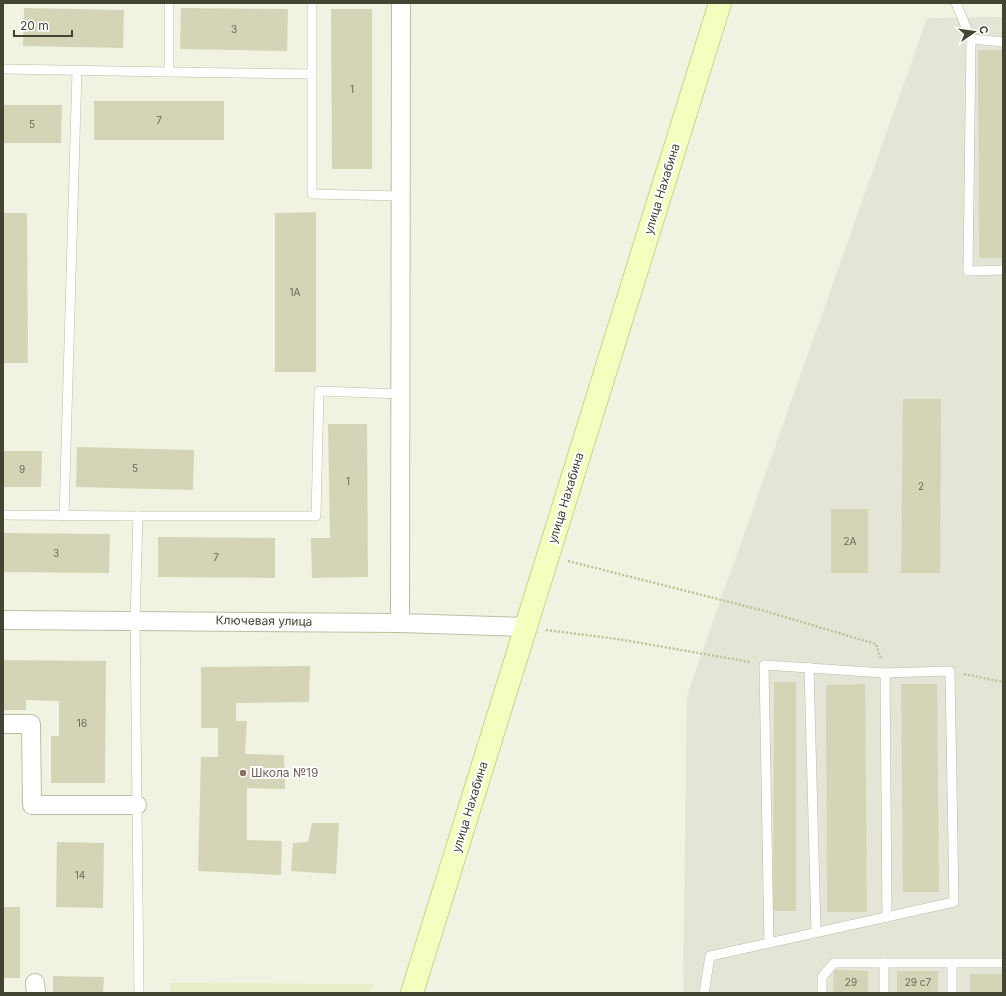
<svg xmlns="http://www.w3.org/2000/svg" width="1006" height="996" font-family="Inter,sans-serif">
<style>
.industrial{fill:#e4e4d7}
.education{fill:#e8edca}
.building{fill:#d4d4b6}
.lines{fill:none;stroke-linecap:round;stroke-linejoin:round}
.lane-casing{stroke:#bcbea4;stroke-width:10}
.street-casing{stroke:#bcbea4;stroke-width:20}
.secondary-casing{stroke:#c8d38b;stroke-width:24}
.path{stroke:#bec294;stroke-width:2.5;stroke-dasharray:2 2;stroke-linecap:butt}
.lane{stroke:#fff;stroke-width:9}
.street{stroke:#fff;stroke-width:18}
.secondary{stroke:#f3ffbf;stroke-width:22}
.education-dot{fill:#8d6e63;stroke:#fff;stroke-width:1.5}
.labels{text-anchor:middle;stroke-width:4;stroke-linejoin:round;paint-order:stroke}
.number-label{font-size:10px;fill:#686853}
.street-label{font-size:12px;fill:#444432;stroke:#fff}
.education-label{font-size:12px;fill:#785e54;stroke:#fff;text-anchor:start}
</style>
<rect width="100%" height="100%" fill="#f1f3e2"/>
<polygon class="industrial" points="1003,17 1003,993 683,993 687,695 927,18"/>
<polygon class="education" points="170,983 374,984 370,993 170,993"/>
<g class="building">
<polygon points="24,8 124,10 123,48 23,46"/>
<polygon points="181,8 288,9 287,51 180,49"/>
<polygon points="331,9 372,9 372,169 332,169"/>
<polygon points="978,50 1003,50 1003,258 979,258"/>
<rect x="94" y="101" width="130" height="39"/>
<polygon points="3,105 62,105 61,143 3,143"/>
<polygon points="316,212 316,372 275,372 275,213"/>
<polygon points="3,213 27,213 28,363 3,363"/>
<polygon points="903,399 941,399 940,573 901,573"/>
<polygon points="328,424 367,424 368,577 312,578 311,538 330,538"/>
<polygon points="77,447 194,450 193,490 76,487"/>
<polygon points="3,451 42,451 41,487 3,487"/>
<rect x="831" y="509" width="37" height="64"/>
<polygon points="3,533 110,534 109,573 3,572"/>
<polygon points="158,537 275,538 275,578 158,577"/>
<polygon points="3,660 106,661 105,783 51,783 51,736 59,736 59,701 26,700 26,710 3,710"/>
<polygon points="310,666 309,702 236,703 236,721 247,721 245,754 284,755 285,789 247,788 247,840 282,841 281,875 198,871 201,757 218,757 218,728 201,728 201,667"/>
<polygon points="774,682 796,682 796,911 773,911"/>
<polygon points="865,684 867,912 827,912 826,685"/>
<polygon points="901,684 937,684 939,892 903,892"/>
<polygon points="312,823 339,823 336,874 291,871 293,843 308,842"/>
<polygon points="57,842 104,843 103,908 56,907"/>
<rect x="3" y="907" width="17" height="71"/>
<polygon points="834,970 868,971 868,993 833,993"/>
<rect x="897" y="971" width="41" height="22"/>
<rect x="970" y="974" width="33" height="19"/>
<polygon points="53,976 104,977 103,993 53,993"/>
</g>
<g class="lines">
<defs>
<g id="lane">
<polyline points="312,3 312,194 400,196"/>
<polyline points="956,3 971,39 968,271 1003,270"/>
<polyline points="971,39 1003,42"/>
<polyline points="3,69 169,72 169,3"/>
<polyline points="169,72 312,74"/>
<polyline points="3,515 138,516 135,620 139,993"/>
<polyline points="64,516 77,70"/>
<polyline points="138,516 316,516 319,391 400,394"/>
<polyline points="809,667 816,932"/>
<polyline points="885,673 887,917"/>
<polyline points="704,993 710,956 769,943 764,665 885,673 950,671 954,902 769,943"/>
<polyline points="822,993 822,977 834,963 1003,963"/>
<polyline points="884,993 884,963"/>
<polyline points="952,993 952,963"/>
</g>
<g id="street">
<polyline points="3,620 400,623 526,627"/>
<polyline points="400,623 401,3"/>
<polyline points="3,724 31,724 32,805 137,805"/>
<polyline points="35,983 36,993"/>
</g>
<polyline id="secondary" points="412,993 720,3"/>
</defs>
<use href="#lane" class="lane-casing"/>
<use href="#street" class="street-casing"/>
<use href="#secondary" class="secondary-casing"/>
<g class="path">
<polyline points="568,561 761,610 876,644 881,659"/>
<polyline points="546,630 618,639 750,662"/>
<polyline points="964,674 1003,682"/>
</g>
<use href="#lane" class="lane"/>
<use href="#street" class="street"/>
<use href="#secondary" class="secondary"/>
</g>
<circle class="education-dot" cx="243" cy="773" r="4"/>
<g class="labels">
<g class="number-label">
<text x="234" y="33">3</text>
<text x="352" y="93">1</text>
<text x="159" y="124">7</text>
<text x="32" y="128">5</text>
<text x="295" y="296">1А</text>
<text x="135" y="472">5</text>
<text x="22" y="473">9</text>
<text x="348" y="485">1</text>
<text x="921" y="490">2</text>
<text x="850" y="545">2А</text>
<text x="56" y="557">3</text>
<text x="216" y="561">7</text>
<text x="82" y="727">16</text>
<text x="80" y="879">14</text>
<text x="851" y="986">29</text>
<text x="918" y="986">29 с7</text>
</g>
<g class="street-label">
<text transform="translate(662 189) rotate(-73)" y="4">улица Нахабина</text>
<text transform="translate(566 498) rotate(-73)" y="4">улица Нахабина</text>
<text transform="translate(264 621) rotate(1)" y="4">Ключевая улица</text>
<text transform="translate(470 807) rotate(-73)" y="4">улица Нахабина</text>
</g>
<g class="education-label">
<text x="251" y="777">Школа №19</text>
</g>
</g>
<rect width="1006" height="996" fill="none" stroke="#444432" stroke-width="8"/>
<g transform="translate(974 32) rotate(77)" stroke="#ffffff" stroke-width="3" paint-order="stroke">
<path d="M0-3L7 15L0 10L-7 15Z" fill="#444432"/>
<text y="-6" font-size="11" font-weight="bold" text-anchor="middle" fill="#444432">С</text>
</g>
<path d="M14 30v6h58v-6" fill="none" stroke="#444432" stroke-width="2"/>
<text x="20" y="30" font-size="12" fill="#444432" stroke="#ffffff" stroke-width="3" paint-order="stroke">20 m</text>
</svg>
